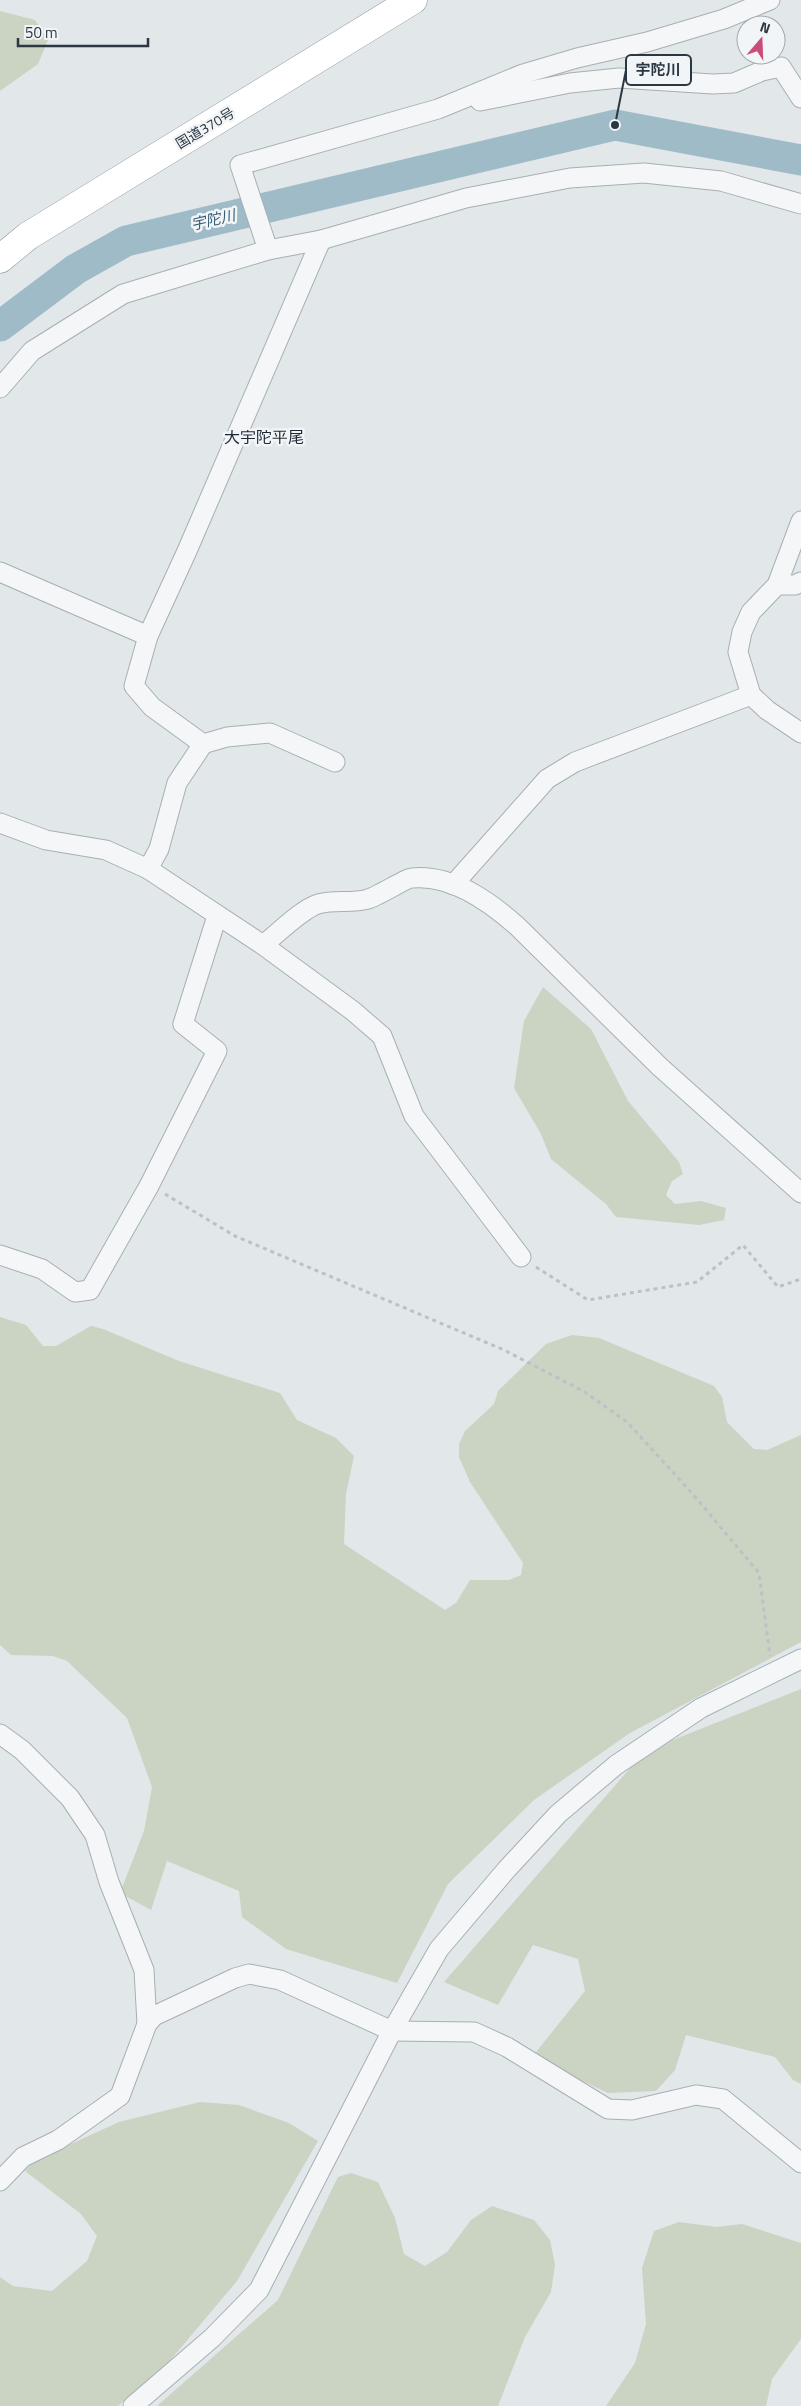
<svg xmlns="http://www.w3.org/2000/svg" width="801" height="2406" font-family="'Titillium Web','Noto Sans JP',sans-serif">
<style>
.green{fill:#cbd3c3}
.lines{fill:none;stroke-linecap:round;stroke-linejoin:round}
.river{stroke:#9fbbc8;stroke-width:31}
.minor-casing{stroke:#a7afb4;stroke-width:21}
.highway-casing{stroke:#8a97a0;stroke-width:29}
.path{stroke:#bcc1c5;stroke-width:3;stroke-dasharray:4 4;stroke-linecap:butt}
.minor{stroke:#f5f6f8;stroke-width:19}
.highway{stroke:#fff;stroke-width:28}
.labels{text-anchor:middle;stroke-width:5;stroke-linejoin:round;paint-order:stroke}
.street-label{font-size:14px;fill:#2b3741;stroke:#f2f5f7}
.water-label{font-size:15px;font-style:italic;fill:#365e73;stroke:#f2f5f7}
.quarter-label{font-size:16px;fill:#1d2832;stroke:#f2f5f7}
.leader{fill:none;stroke:#2b3741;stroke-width:2}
.callout-dot{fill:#2b3741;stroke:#f2f5f7;stroke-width:2}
.callout{fill:#f2f5f7;stroke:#2b3741;stroke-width:2}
.callout-label{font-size:15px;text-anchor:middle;font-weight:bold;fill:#2b3741}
</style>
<rect width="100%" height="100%" fill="#e2e7ea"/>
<g class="green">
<polygon points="0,11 35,20 48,40 38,64 0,91"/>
<polygon points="543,987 591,1029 628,1101 679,1162 683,1174 672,1181 666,1195 675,1204 701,1201 726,1208 724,1220 699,1225 616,1217 606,1204 551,1159 541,1134 514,1088 524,1021"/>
<polygon points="0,1317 26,1325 43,1346 56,1346 91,1326 103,1329 179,1361 280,1393 297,1420 336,1438 354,1456 346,1494 344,1544 445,1610 456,1603 470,1580 509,1580 521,1575 523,1563 470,1482 459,1457 459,1444 465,1431 494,1404 498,1391 546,1344 572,1335 599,1338 714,1386 722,1397 727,1422 754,1449 767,1450 801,1435 801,1642 630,1733 534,1800 448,1884 397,1983 286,1949 242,1917 239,1891 167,1861 151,1910 120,1893 144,1831 152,1787 127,1718 67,1661 53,1656 11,1655 0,1645"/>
<polygon points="801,1689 801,2084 793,2080 775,2057 686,2035 675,2070 656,2091 608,2093 532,2057 585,1991 578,1959 533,1945 498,2005 444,1982 645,1751"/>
<polygon points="200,2102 239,2105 289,2123 318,2141 237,2281 157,2376 118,2406 0,2406 0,2277 13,2286 52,2291 87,2261 97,2236 81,2214 25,2171 34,2161 119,2122"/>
<polygon points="351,2173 378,2182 395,2218 404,2254 425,2266 447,2252 471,2220 492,2206 534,2220 550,2240 555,2265 551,2292 525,2337 498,2406 157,2406 278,2300 338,2177"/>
<polygon points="679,2222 717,2227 742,2224 801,2243 801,2339 772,2379 766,2406 606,2406 635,2363 646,2324 642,2268 654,2231"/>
</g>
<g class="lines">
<polyline class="river" points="0,326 76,269 126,241 615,125 801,160"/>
<defs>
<g id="minor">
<polyline points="480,101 570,83 619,78 713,84 734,83 762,71 781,67 801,98"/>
<polyline points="268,250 240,165 438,109 523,74 577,58 647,42 724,19 770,0"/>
<polyline points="0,388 32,351 123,294 268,250 321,240 466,198 570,178 644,173 721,181 801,204"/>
<polyline points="801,521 777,585 751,612 742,632 738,652 751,695 767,710 801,733"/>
<polyline points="0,572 148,636"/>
<polyline points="777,585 795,585 801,582"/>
<polyline points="203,744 227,737 270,733 335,762"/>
<polyline points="0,823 46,840 106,850 148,869 263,945 353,1011 382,1036 414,1116 521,1257"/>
<polyline points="148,869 159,849 177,783 203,744 152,707 134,686 148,636 187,551 321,240"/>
<polyline points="453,885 547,779 575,762 751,695"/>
<path d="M 263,945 C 277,934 302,909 318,904 C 334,899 352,904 368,899 C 379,896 406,878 412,878 C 452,874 490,902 517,926 L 660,1067 L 801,1193"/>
<polyline points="0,1255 42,1269 75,1292 90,1290 149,1186 217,1051 183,1024 217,916"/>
<polyline points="0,1734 22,1750 70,1798 95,1835 109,1882 144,1970 147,2024"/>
<polyline points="0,2181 23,2157 58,2140 120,2096 147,2024 154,2016 235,1978 249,1974 280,1980 392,2031 474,2032 507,2047 608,2109 632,2110 696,2095 723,2099 801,2163"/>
<polyline points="133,2406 212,2338 259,2290 392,2031 439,1949 507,1869 558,1814 616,1765 701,1708 801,1659"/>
</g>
<polyline id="highway" points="0,259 28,236 413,0"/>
</defs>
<use href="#minor" class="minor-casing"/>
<use href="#highway" class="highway-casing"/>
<g class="path">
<polyline points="165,1194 235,1236 504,1350 583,1391 627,1422 691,1492 759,1573 770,1656"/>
<polyline points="536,1267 588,1300 697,1282 743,1245 778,1287 801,1279"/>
</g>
<use href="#minor" class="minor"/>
<use href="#highway" class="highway"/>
</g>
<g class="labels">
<g class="street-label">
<text transform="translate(205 128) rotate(-31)" y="5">国道370号</text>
</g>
<g class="water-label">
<text transform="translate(213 220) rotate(-13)" y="5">宇陀川</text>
</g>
<g class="quarter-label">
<text x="264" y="443">大宇陀平尾</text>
</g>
</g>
<path class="leader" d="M615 125L626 70"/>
<circle class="callout-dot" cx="615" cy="125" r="5"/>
<rect class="callout" x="626" y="55" width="65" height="30" rx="5"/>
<g class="callout-label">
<text x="658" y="75">宇陀川</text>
</g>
<g transform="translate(761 40) rotate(19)"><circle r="24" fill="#f2f5f7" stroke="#a2a9ae"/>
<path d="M0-4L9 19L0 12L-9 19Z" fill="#c94d78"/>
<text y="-8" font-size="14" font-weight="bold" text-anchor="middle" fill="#2b3741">N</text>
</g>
<path d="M18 38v8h130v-8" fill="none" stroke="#2b3741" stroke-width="2.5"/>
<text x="25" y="38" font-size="15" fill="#2b3741" stroke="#f2f5f7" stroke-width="4" paint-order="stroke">50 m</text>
</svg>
